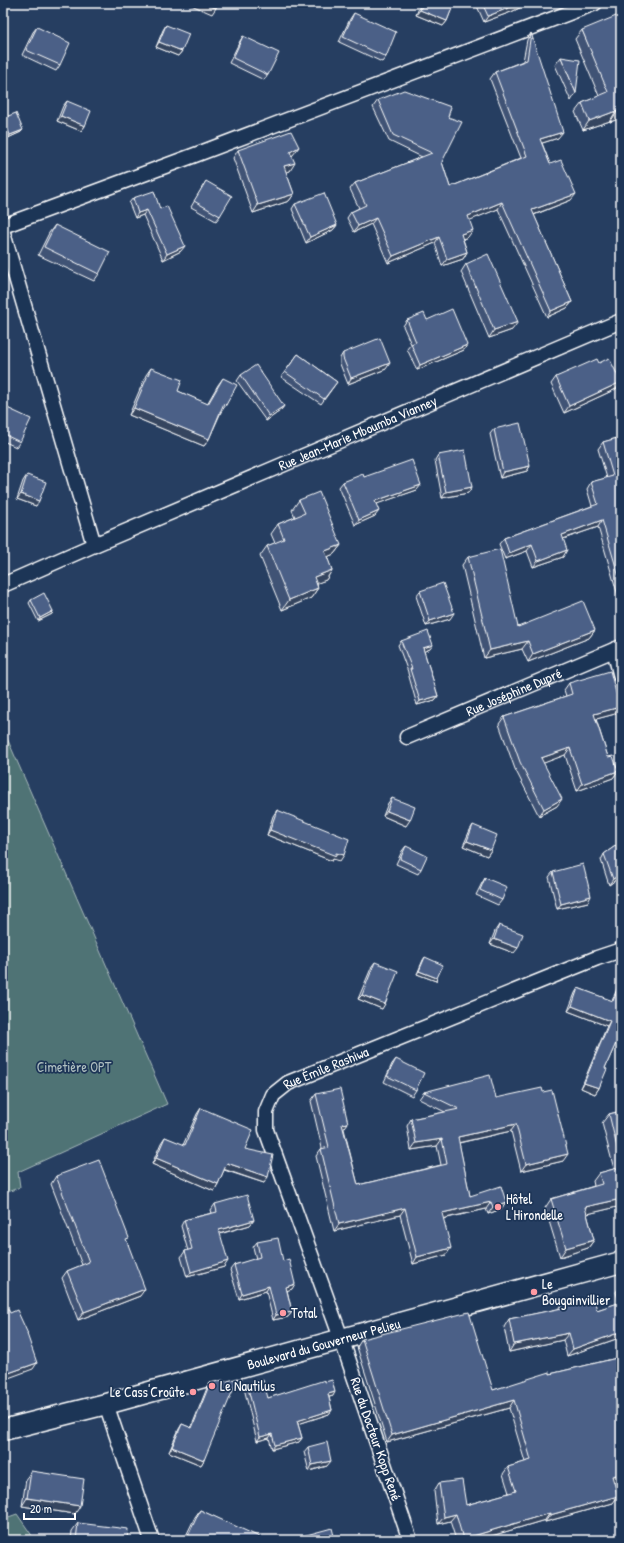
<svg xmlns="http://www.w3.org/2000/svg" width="624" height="1543" font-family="'Patrick Hand',sans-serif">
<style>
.green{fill:#4f7375;stroke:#a7b9ba}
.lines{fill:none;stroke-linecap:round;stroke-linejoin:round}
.street-casing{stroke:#fff;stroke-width:17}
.secondary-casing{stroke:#fff;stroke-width:23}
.street{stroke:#1d3557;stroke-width:14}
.secondary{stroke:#1d3557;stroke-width:20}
.wall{fill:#405374;stroke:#fff}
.shaded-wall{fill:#34445e;stroke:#fff}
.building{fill:#4b6187;stroke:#fff}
.poi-dot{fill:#ff9aa2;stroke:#1d3557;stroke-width:1.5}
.labels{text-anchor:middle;stroke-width:3.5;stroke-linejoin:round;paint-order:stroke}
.street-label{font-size:14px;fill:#fff;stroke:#1d3557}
.park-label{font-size:14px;fill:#b0c0c1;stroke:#1d3557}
.poi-label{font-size:14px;fill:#fff;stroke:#1d3557;text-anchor:start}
</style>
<rect width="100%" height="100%" fill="#263e61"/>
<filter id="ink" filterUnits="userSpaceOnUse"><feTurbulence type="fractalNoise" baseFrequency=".025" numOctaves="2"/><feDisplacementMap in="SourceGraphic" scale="8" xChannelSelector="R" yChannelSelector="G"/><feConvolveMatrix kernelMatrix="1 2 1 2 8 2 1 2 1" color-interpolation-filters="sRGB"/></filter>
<g filter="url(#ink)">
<g class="green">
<polygon points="3,729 167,1104 18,1172 20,1187 3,1194"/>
<polygon points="17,1514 35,1540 3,1540 3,1519"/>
</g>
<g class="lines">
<defs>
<g id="street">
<polyline points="3,226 195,155 595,3"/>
<polyline points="3,233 94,545"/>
<path id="s1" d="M 3,585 L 94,545 L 621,321"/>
<polyline points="614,650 621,677"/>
<path id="s2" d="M 407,737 L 621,647"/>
<polyline points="106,1404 152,1540"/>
<path id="s3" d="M 410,1540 L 341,1338 L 266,1130 L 266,1112 L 273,1095 L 288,1083 L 597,958 L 621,950"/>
</g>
<g id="secondary">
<path id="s4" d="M 3,1430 L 106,1404 L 621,1262"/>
</g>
</defs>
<use href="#street" class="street-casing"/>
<use href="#secondary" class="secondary-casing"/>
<use href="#street" class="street"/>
<use href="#secondary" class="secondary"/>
</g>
<g class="wall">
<polygon points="421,3 454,3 447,21 443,26 416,15"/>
<polygon points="479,3 530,3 511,12 484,22 477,6"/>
<polygon points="354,13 386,57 382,62 339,42 350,19"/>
<polygon points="166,25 182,51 178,56 156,47 163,30"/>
<polygon points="37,27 60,65 56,71 22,55 33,32"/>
<polygon points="582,30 621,118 610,122 610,121 583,130 575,112 582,103 599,96 575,39"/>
<polygon points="531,33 558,138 542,143 550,164 571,200 534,215 572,302 567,308 547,317 498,209 469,220 468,237 463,239 467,252 463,259 442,266 435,243 388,263 371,224 354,232 347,218 351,212 359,208 350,189 355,183 422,157 389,141 373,107 378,100 448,117 442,162 450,187 521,158 490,79 495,72 523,61 527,40"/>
<polygon points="243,36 268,75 264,80 229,63 240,41"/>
<polygon points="561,57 576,93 571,101 555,65"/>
<polygon points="67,101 85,126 81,131 57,121 63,106"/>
<polygon points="3,118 21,132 8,138 3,126"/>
<polygon points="238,150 293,155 291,156 290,171 286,172 294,194 289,201 253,213 233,158"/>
<polygon points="206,181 220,216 216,221 191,207"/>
<polygon points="133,198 160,209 181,251 163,260 143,215 135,218 129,203"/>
<polygon points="295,204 337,225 333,230 306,243 292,209"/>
<polygon points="55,225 99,274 94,281 38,255 49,233"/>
<polygon points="466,264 512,330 489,338 461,272"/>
<polygon points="407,320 427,320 464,350 417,370 407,349 411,344 403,326"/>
<polygon points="343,353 386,369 348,384 340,364 340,358"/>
<polygon points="298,354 337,382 321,404 281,377"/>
<polygon points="599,363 621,382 616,389 564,413 551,384 556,377"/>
<polygon points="151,368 178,391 207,404 218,385 223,378 226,405 221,412 209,439 204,446 129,415 146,375"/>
<polygon points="241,375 284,406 280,411 266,421 237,381"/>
<polygon points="3,406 20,442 16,447 3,441"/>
<polygon points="494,429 530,466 527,471 500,478 490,434"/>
<polygon points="621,437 621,606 598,527 563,539 563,557 533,567 527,551 505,559 499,544 504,538 592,506 587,489 591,482 607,478 598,449 603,442"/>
<polygon points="438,455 472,487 468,493 442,498 435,460"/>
<polygon points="27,475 36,506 17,499 23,481"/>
<polygon points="364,477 417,490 376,504 375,516 355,525 339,487 343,482"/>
<polygon points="299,500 341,545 334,554 327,557 332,570 326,580 317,583 318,588 311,598 282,610 260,556 267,546 275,543 271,534 278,524 295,517 292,510"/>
<polygon points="468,557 518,627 595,630 589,638 528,662 522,649 484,658 462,565"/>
<polygon points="420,591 450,619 426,626 416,596"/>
<polygon points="31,600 53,611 52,614 38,621 29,603"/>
<polygon points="401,641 430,649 424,651 438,696 435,700 417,705 408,673 408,672 398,645"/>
<polygon points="569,683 620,707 615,714 596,719 608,757 618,771 613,778 577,791 565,755 543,763 557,806 539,816 515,769 499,724 504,717 566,696 564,690"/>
<polygon points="392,798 406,826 383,816 388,803"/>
<polygon points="277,810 340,861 333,859 332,861 267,835 273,816"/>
<polygon points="473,825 491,850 487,856 463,846 470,830"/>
<polygon points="621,842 621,876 609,885 601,860 604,854"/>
<polygon points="406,846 421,869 418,874 396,864 402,851"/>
<polygon points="553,872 588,902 557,909 549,877"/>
<polygon points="485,878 502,900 498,905 476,895 482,883"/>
<polygon points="499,925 514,953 490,944 495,931"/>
<polygon points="425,957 437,978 436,981 417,974 423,960"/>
<polygon points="375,962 382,1009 358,999 372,966"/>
<polygon points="621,979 621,1034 620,1034 605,1068 599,1088 595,1094 581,1088 607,1026 568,1011 575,993 578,988 612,1001"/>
<polygon points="396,1059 416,1090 412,1096 384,1082 392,1064"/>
<polygon points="424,1092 496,1098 563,1161 521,1171 511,1131 459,1143 470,1196 506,1202 501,1209 488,1214 486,1209 443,1219 446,1255 413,1264 400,1215 334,1231 316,1156 321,1149 322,1148 311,1101 316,1094 344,1129 358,1185 441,1165 437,1146 411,1150 407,1126 411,1119 445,1112 419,1099"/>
<polygon points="201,1108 245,1149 264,1183 224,1170 218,1184 214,1191 152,1164 161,1143 165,1137 183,1145 197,1114"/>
<polygon points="621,1111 621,1206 587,1214 594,1240 588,1248 560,1257 545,1208 551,1199 594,1186 593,1181 599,1173 614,1169 602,1123 609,1114"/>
<polygon points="56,1176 127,1241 140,1296 78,1320 62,1278 67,1271 82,1265 51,1184"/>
<polygon points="215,1204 254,1220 250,1225 220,1234 224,1267 187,1277 181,1257 185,1251 188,1251 181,1226 184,1220 212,1213 211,1210"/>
<polygon points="257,1242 283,1261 292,1289 287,1290 292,1312 288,1317 273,1320 266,1291 239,1299 230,1270 234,1265 256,1259 253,1247"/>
<polygon points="621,1285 621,1335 619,1338 567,1356 563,1340 509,1352 504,1327 509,1319 558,1309 561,1305 597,1310 619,1303 616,1292"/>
<polygon points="362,1339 493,1390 550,1374 621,1357 621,1480 614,1482 613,1503 545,1522 545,1520 478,1540 456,1540 450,1521 438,1524 434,1491 439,1483 466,1505 509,1493 503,1474 508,1467 525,1462 509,1408 387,1442 357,1347"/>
<polygon points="224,1382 204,1460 201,1465 169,1452 179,1429 182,1424 191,1428 207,1388 210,1383"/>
<polygon points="325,1382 333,1396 329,1397 332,1410 329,1414 298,1424 302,1438 299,1442 272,1449 269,1438 257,1441 244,1388 247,1384 268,1398"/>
<polygon points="308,1447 327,1466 309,1471 304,1452"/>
<polygon points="31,1471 75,1514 22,1506 26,1479"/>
<polygon points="200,1510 263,1540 184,1540 195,1517"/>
<polygon points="78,1523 127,1540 71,1540 72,1531"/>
</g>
<g class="shaded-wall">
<polygon points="189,3 203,3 216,8 212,14 189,4"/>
<polygon points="521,3 530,3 511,12 484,22 488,16"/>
<polygon points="420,10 447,21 443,26 416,15"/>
<polygon points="159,42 182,51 178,56 156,47"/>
<polygon points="616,111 610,121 583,130 589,121"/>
<polygon points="621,111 621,118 610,122 617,112"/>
<polygon points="61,116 85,126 81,131 57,121"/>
<polygon points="23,130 21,132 8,138 10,135"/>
<polygon points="563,132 558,138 536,145 540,139"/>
<polygon points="299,147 293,155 284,160 290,152"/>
<polygon points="295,163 290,171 279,174 284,166"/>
<polygon points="294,194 289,201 253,213 258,205"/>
<polygon points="576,194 571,200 528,217 532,210"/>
<polygon points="502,202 498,209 463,223 468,216"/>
<polygon points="147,210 143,215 135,218 138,213"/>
<polygon points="376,218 371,224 354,232 358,226"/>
<polygon points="337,225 333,230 306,243 310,237"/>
<polygon points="473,230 468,237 457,241 461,234"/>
<polygon points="439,237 435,243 388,263 393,256"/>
<polygon points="185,246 181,251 163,260 167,254"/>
<polygon points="467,252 463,259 442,266 447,259"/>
<polygon points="572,302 567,308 547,317 551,311"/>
<polygon points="518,322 512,330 489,338 494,330"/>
<polygon points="467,345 464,350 417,370 420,365"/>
<polygon points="390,363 386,369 348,384 351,378"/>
<polygon points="621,382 616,389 564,413 569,406"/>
<polygon points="284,406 280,411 266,421 269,416"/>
<polygon points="134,408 209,439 204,446 129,415"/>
<polygon points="530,466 527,471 500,478 503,472"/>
<polygon points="421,485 417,490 371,506 375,501"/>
<polygon points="472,487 468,493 442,498 446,492"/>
<polygon points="21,494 39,501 36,506 17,499"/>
<polygon points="379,511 375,516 355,525 359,520"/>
<polygon points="602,520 598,527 557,541 562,535"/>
<polygon points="532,544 527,551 505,559 509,553"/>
<polygon points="341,545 334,554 318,561 325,551"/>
<polygon points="567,550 563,557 533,567 538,561"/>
<polygon points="332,570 326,580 307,587 314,577"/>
<polygon points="318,588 311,598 282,610 289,600"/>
<polygon points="53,611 52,614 38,621 40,618"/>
<polygon points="454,613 450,619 426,626 430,621"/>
<polygon points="595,630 589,638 528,662 533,654"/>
<polygon points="528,641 522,649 484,658 490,650"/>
<polygon points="433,645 430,649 420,653 423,648"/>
<polygon points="438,696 435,700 417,705 420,701"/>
<polygon points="620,707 615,714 589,721 594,714"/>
<polygon points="570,748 565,755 536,766 541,758"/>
<polygon points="618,771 613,778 577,791 582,784"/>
<polygon points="562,799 557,806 539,816 544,809"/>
<polygon points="387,811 410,820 406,826 383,816"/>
<polygon points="270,830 344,855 340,861 333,859 332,861 267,835"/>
<polygon points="467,841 491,850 487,856 463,846"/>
<polygon points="621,874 621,876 609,885 613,879"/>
<polygon points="591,896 588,902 557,909 561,904"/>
<polygon points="494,939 518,948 514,953 490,944"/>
<polygon points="419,971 437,978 436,981 417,974"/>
<polygon points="362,995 385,1004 382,1009 358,999"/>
<polygon points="572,1006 610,1021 607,1026 568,1011"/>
<polygon points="584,1083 599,1088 595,1094 581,1088"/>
<polygon points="348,1123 343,1130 342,1124"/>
<polygon points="516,1124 511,1131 453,1144 458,1137"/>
<polygon points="442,1139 437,1146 411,1150 416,1143"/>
<polygon points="568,1154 563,1161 521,1171 526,1164"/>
<polygon points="156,1158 218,1184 214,1191 152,1164"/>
<polygon points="227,1163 268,1177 264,1183 223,1169"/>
<polygon points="621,1199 621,1206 579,1216 585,1207"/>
<polygon points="491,1202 486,1209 437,1220 442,1213"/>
<polygon points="506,1202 501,1209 488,1214 493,1207"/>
<polygon points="405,1208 400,1215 334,1231 339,1224"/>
<polygon points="254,1220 250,1225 215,1235 219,1230"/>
<polygon points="594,1240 588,1248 560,1257 566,1248"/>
<polygon points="451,1248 446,1255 413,1264 417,1257"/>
<polygon points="228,1261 224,1267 187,1277 191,1272"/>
<polygon points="295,1284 292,1289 283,1292 286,1287"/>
<polygon points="269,1286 266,1291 239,1299 242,1294"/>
<polygon points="145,1289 140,1296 78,1320 84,1312"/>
<polygon points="292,1312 288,1317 273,1320 276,1315"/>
<polygon points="621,1332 621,1335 619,1338 567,1356 573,1349"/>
<polygon points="569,1333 563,1340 509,1352 514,1344"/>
<polygon points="37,1363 33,1369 3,1380 3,1375"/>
<polygon points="335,1392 333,1396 325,1398 328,1394"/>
<polygon points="514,1400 509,1408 387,1442 392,1435"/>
<polygon points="332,1410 329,1414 295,1425 297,1421"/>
<polygon points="272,1434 269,1438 257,1441 260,1437"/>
<polygon points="302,1438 299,1442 272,1449 275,1445"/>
<polygon points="172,1447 204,1460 201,1465 169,1452"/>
<polygon points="331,1461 327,1466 309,1471 312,1465"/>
<polygon points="621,1474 621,1480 607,1484 612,1476"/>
<polygon points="618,1496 613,1503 545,1522 550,1515"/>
<polygon points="27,1498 80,1506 75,1514 22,1506"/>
<polygon points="550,1513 545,1520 478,1540 462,1540 463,1539"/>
<polygon points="456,1514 450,1521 438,1524 444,1517"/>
</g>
<g class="building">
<polygon points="203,3 218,3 216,8"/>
<polygon points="423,3 454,3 447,21 420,10"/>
<polygon points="482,3 521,3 488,16"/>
<polygon points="354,13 396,32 386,57 343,37"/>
<polygon points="621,14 621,111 617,112 616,111 589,121 582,103 608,92 582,30"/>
<polygon points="166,25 189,34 182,51 159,42"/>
<polygon points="37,27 70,43 60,65 26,50"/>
<polygon points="531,33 563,132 540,139 550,164 561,160 576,194 532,210 572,302 551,311 502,202 468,216 473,230 461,234 467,252 447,259 439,237 393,256 376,218 358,226 351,212 366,205 355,183 432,153 393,135 378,100 404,90 451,107 448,117 462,122 442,162 450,187 527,156 495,72 527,60"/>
<polygon points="243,36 279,53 268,75 233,58"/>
<polygon points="561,57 580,60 576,93"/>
<polygon points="67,101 91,111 85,126 61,116"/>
<polygon points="16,113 23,130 10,135 3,118"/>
<polygon points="291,131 299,147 290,152 295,163 284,166 294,194 258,205 238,150"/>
<polygon points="206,181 232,196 220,216 194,201"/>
<polygon points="154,191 160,209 167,206 185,246 167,254 147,210 138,213 133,198"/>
<polygon points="324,193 337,225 310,237 295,204"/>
<polygon points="55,225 110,252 99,274 44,247"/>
<polygon points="488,254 518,322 494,330 466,264"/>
<polygon points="452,309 467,345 420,365 411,344 416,342 407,320 424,313 427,320"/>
<polygon points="380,338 390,363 351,378 343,358 343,353"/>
<polygon points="298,354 337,382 324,399 285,372"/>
<polygon points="609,358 621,382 569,406 556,377 597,359 599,363"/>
<polygon points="256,365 284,406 269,416 241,375"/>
<polygon points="151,368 182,380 178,391 208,404 223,378 237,385 226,405 224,403 209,439 134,408"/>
<polygon points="3,406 31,419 20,442 3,434"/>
<polygon points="520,423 530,466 503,472 494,429"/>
<polygon points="621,437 621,496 620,496 621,499 621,584 602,520 562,535 567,550 538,561 532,544 509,553 504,538 598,504 591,482 613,476 603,442"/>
<polygon points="465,450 472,487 446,492 438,455"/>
<polygon points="412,460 421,485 375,501 379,511 359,520 343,482 363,474 364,477"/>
<polygon points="27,475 46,482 39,501 21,494"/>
<polygon points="319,492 341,545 325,551 332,570 314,577 318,588 289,600 267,546 284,539 278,524 305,513 299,500"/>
<polygon points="500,549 518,627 583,601 595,630 533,654 528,641 490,650 468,557"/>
<polygon points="443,583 454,613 430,621 420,591"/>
<polygon points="44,593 53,611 40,618 31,600"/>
<polygon points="428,631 433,645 423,648 438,696 420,701 410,669 412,669 401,641"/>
<polygon points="610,671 620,707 594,714 608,757 613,756 618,771 582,784 570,748 541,758 562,799 544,809 520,762 504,717 572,694 569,683"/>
<polygon points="392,798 415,807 410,820 387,811"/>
<polygon points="277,810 349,839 344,855 336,853 336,856 270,830"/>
<polygon points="473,825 497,835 491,850 467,841"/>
<polygon points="621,842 621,874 613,879 604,854"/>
<polygon points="406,846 427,856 421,869 400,859"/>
<polygon points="583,864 591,896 561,904 553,872"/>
<polygon points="485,878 507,887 502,900 480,890"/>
<polygon points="499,925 523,934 518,948 494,939"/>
<polygon points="425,957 443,965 437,978 419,971"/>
<polygon points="375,962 398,971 385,1004 362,995"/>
<polygon points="621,982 621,1032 605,1068 607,1069 599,1088 584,1083 610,1021 572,1006 578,988 613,1001"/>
<polygon points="396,1059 424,1073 416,1090 387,1076"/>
<polygon points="490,1075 496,1098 542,1088 543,1092 552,1090 568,1154 526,1164 516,1124 458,1137 470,1196 501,1186 506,1202 493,1207 491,1202 442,1213 451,1248 417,1257 405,1208 339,1224 321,1149 329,1147 316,1094 340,1089 348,1123 342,1124 358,1185 447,1164 442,1139 416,1143 411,1119 459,1109 424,1092"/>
<polygon points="201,1108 253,1130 245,1149 273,1155 268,1177 227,1163 218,1184 156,1158 165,1137 185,1145"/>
<polygon points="621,1111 621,1164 609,1114"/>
<polygon points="99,1160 129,1238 126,1239 145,1289 84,1312 67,1271 89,1262 56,1176"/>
<polygon points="621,1167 621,1199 585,1207 594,1240 566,1248 551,1199 602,1184 599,1173"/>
<polygon points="247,1195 254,1220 219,1230 228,1261 191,1272 185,1251 192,1249 184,1220 217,1212 215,1204"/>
<polygon points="278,1238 283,1261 289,1259 295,1284 286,1287 292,1312 276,1315 269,1286 242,1294 234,1265 260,1257 257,1242"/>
<polygon points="593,1296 597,1310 621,1302 621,1320 620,1320 621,1323 621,1332 573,1349 569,1333 514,1344 509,1319 562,1308 561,1305"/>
<polygon points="3,1298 10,1313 17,1310 28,1334 27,1334 37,1363 3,1375"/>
<polygon points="469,1312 493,1390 550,1372 550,1374 621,1357 621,1474 612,1476 618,1496 550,1515 550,1513 463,1539 456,1514 444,1517 439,1483 462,1480 466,1505 516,1491 508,1467 531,1460 514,1400 392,1435 362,1339"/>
<polygon points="238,1378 204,1460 172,1447 182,1424 192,1428 210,1383 223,1380 224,1382"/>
<polygon points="263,1380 268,1398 325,1380 325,1382 332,1380 335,1392 328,1394 332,1410 297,1421 302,1438 275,1445 272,1434 260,1437 247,1384"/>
<polygon points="327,1442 331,1461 312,1465 308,1447"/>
<polygon points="31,1471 84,1479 80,1506 27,1498"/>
<polygon points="200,1510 264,1539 263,1540 198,1540 188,1536"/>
<polygon points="78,1523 128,1529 127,1540 76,1540"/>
<polygon points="332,1528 335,1540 288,1540"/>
</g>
</g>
<g class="poi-dot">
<circle cx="498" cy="1207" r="4"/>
<circle cx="534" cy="1292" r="4"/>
<circle cx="283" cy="1313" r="4"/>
<circle cx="212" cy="1386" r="4"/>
<circle cx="193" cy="1392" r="4"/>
</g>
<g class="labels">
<g class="street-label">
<text dy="5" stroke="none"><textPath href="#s1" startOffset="386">Rue Jean-Marie Mboumba Vianney</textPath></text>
<text dy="5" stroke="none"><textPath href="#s2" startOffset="116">Rue Joséphine Dupré</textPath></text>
<text dy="5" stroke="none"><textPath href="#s3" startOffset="531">Rue Émile Rashiwa</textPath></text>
<text dy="5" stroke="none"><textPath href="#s4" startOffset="332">Boulevard du Gouverneur Pelieu</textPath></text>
<text transform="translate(376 1439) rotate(71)" y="5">Rue du Docteur Kopp René</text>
</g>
<g class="park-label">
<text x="74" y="1072">Cimetière OPT</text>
</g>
<g class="poi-label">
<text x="506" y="1204">Hôtel<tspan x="506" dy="16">L'Hirondelle</tspan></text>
<text x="542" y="1289">Le<tspan x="542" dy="16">Bougainvillier</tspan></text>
<text x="291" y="1318">Total</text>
<text x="220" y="1391">Le Nautilus</text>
<text x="185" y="1397" text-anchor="end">Le Cass'Croûte</text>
</g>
</g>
<rect width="624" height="1543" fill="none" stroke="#1d3557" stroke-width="16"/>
<rect x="8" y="8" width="608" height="1527" fill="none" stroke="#fff" stroke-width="1.5" filter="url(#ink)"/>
<path d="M24 1513v6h51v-6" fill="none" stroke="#ffffff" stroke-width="2"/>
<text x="30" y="1513" font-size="12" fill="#ffffff" stroke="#1d3557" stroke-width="3" paint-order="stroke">20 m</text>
</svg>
